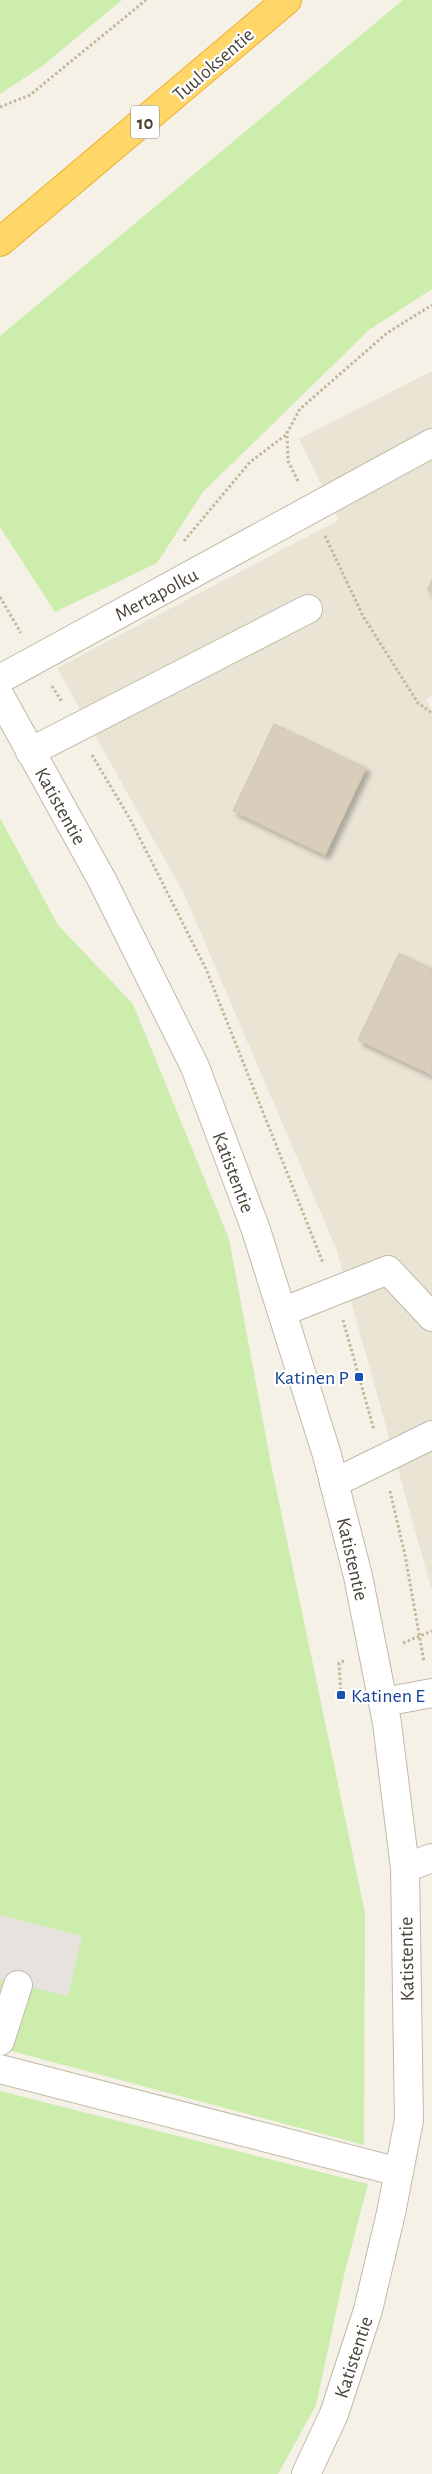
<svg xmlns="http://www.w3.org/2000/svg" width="432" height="2474" font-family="'Alegreya Sans',sans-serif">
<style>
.residential{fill:#e9e4d4}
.green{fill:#ccedac}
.parking{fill:#e6e3df}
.building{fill:#d8cebb;stroke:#d3c7ad;filter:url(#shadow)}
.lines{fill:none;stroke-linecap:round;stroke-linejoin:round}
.minor-casing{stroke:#c1baa8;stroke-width:30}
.highway-casing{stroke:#ecb02a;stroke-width:30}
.path{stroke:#c4b798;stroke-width:3;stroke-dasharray:2.5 2.5;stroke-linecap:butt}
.minor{stroke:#fff;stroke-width:28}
.highway{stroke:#ffd668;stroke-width:28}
.transit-dot{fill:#1a4fb4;stroke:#fff;stroke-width:2}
.labels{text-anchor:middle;stroke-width:4.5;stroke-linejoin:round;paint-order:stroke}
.shield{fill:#fff;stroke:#807b72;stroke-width:1}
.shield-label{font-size:19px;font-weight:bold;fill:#494235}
.street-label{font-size:20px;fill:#494235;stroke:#fff}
.transit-label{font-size:20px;fill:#164399;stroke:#fff;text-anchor:end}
</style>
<defs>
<filter id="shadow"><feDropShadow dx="4.5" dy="4.5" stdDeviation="2.5" flood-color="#0004"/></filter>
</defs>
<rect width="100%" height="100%" fill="#f5f1e7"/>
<polygon class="residential" points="432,371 432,696 426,699 432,712 432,1591 337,1251 183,892 57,668 339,520 299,439"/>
<g class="green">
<polygon points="0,0 122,0 41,67 0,94"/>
<polygon points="403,0 432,0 432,289 369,330 203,492 157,563 55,612 0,527 0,336"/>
<polygon points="0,818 58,925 133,1004 229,1239 271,1464 365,1913 364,2145 0,2048"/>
<polygon points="0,2091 368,2184 345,2271 316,2405 278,2474 0,2474"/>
</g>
<polygon class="parking" points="0,1915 82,1936 68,1996 0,1980"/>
<g class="building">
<polygon points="432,580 432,593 427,590"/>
<polygon points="274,724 366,768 325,855 233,811"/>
<polygon points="399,953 432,969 432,1075 358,1040"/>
</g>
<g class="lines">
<defs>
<g id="minor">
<polyline points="0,679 432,443"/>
<polyline points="0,696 102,880 195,1067 256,1230 327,1455 358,1576 387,1723 405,1868 409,2120 391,2213 368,2310 334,2414 306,2474"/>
<polyline points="30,752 308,609"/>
<polyline points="282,1312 388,1270 432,1317"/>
<polyline points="334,1483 432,1435"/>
<polyline points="384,1702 432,1693"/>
<polyline points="405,1868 432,1858"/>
<polyline points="0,2041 18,1985"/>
<polyline points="0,2069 399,2172"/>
</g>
<polyline id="highway" points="0,242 287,0"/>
</defs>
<use href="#minor" class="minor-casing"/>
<use href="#highway" class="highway-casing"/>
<g class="path">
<polyline points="0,107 30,95 146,0"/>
<polyline points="298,481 288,461 287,433 300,409 387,333 432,305"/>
<polyline points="325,536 363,616 418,703 432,713"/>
<polyline points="184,541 250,462 287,434"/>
<polyline points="0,597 21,633"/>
<polyline points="52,686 62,702"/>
<polyline points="92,755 130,819 206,969 323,1263"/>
<polyline points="343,1320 374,1430"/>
<polyline points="390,1491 405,1555 424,1662"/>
<polyline points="403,1643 432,1631"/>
<polyline points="341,1695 339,1663 344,1661"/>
</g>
<use href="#minor" class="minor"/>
<use href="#highway" class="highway"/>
</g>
<g class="transit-dot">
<rect x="354" y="1372" width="10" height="10" rx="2.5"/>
<rect x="336" y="1690" width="10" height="10" rx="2.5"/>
</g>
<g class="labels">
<rect class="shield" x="131" y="105.5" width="28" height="33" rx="4"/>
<g class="shield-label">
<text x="145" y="129">10</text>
</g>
<g class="street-label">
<text transform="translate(213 64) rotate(-41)" y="7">Tuuloksentie</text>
<text transform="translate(156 594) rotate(-28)" y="7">Mertapolku</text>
<text transform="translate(61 806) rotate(61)" y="7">Katistentie</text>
<text transform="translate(234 1172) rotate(69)" y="7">Katistentie</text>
<text transform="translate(353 1559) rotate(77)" y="7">Katistentie</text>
<text transform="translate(406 1959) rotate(-91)" y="7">Katistentie</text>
<text transform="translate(353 2357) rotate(-72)" y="7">Katistentie</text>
</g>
<g class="transit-label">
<text x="349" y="1384">Katinen P</text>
<text x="351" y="1702" text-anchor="start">Katinen E</text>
</g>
</g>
</svg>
